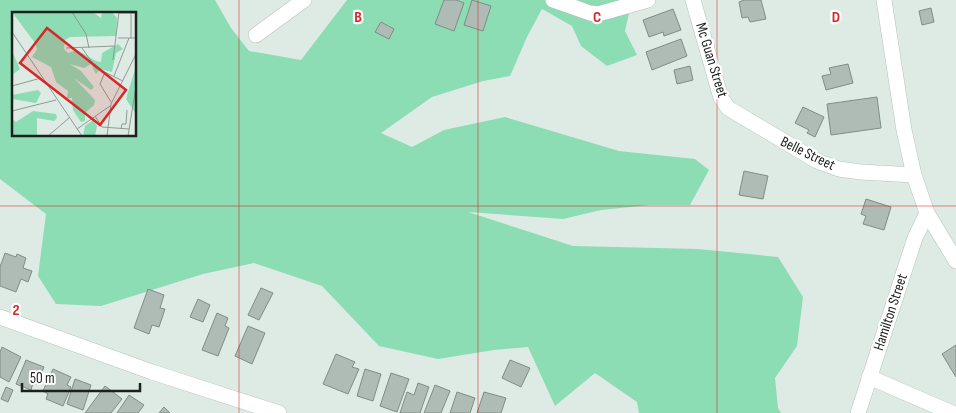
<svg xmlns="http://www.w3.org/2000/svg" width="956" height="413" font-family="'Sofia Sans Condensed',sans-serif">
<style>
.green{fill:#8cdcb4;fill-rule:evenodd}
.building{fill:#afbcb5;stroke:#808c86}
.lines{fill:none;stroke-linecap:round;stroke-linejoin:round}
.minor-casing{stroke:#b6c2bc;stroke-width:16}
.minor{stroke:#fff;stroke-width:15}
.grid{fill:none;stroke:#d62828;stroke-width:1;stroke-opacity:0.55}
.labels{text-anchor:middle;stroke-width:4.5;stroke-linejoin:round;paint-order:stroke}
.street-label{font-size:15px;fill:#1c211e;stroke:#fff}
.inset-road{fill:none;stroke:#909a95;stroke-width:1}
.view{fill:#d62828;fill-opacity:0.15;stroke:#d62828;stroke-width:2.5}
.inset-edge{fill:none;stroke:#1c211e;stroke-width:2.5}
.grid-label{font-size:16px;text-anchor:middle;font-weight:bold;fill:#d62828;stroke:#fff;stroke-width:4.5;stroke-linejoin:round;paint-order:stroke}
</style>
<rect width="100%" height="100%" fill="#deebe4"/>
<path class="green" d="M 0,0 L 215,0 L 231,28 L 249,51 L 301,60 L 347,0 L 632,0 L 625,31 L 637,55 L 607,66 L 581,46 L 572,26 L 542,9 L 527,37 L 510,76 L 483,81 L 432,97 L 381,133 L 412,147 L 444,130 L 505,117 L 619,151 L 695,159 L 709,170 L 690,205 L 650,205 L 601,210 L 563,219 L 468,212 L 573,246 L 698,249 L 778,257 L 803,297 L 797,346 L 775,378 L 778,408 L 781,413 L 639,413 L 637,402 L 595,373 L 555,406 L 528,347 L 494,350 L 438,359 L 379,346 L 322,286 L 254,263 L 203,274 L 101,306 L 56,304 L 38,276 L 46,214 L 0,179 ZM 14,14 L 135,14 L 135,135 L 14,135 Z"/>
<g class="building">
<polygon points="444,0 456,0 464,3 454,31 435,24"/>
<polygon points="472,0 491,6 483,31 464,25"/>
<polygon points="761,0 766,19 750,22 748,17 742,18 739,2 744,0"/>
<polygon points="931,8 934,22 922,25 919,11"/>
<polygon points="673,9 681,30 664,36 663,32 649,37 643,20"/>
<polygon points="381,22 394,29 389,39 375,32"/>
<polygon points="681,39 687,56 652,70 646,52"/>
<polygon points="848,64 853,83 826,90 822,76 831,74 829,68"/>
<polygon points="690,66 693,80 677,84 674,70"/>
<polygon points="877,97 881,128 831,135 827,104"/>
<polygon points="803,107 824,117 815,137 807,133 809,130 795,123"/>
<polygon points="744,171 768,176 763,199 739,195"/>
<polygon points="866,199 891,207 884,230 863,224 866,216 861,214"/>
<polygon points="5,253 16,257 17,254 26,258 23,268 32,271 28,282 21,279 16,292 0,286 0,267"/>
<polygon points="261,288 273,293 259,320 248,315"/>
<polygon points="148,289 164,295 160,308 165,309 159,327 152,325 149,334 134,328"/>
<polygon points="198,299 210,305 203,322 190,317"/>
<polygon points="217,313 228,318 225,326 229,328 218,356 202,350"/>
<polygon points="248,326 265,333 252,364 235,356"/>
<polygon points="956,345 956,377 942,354"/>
<polygon points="2,347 21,357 9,382 0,377 0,352"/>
<polygon points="336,354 355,362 352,367 359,369 348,394 323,384"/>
<polygon points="26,360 44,367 37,384 33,383 31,390 16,384"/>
<polygon points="510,360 530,368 521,387 502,378"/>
<polygon points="53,369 71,377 67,385 71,387 63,406 46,399 48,394 43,391"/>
<polygon points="365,369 381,374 373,401 357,396"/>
<polygon points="391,373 409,379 397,412 380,406"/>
<polygon points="75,379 91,385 83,410 67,404"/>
<polygon points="418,383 429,387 420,413 400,413 407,392 414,395"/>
<polygon points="435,385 450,391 441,413 424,413"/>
<polygon points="105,386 122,399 111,413 85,413"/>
<polygon points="6,387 13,390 8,402 1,399"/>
<polygon points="457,392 475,398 470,413 450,413"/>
<polygon points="484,392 506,398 501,413 477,413"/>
<polygon points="129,395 144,405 138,413 117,413"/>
<polygon points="164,407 170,413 159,413"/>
</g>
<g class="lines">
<defs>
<g id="minor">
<polyline points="553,0 590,13 598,14 648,0"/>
<polyline points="693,0 721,98 728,108 817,161 839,169 861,172 914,175"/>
<polyline points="884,0 904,130 914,175 927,213 956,261"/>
<polyline points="256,35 304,0"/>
<polyline points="0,317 152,372 279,413"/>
<polyline points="869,377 952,413"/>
<polyline points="858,413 915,238 927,213"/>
</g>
</defs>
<use href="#minor" class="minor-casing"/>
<use href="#minor" class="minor"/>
</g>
<path class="grid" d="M 239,0 L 239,413M 478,0 L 478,413M 717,0 L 717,413M 0,206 L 956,206"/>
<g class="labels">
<g class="street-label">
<text transform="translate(712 60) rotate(73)" y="5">Mc Guan Street</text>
<text transform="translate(808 153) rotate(26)" y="5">Belle Street</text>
<text transform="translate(890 312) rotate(-72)" y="5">Hamilton Street</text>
</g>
</g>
<g transform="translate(12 12)">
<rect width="124" height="124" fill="#deebe4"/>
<path d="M 0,0 L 81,0 L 89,6 L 90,0 L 100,0 L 105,6 L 104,24 L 58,25 L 53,28 L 52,37 L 56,41 L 65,38 L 84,49 L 89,50 L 90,41 L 106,32 L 111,37 L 104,41 L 100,60 L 88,57 L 84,62 L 79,52 L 72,56 L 58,52 L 69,59 L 82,75 L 79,78 L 62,66 L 83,88 L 82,93 L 73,101 L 73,109 L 69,110 L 61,98 L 60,86 L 55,86 L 56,79 L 44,70 L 39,55 L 20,45 L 25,37 L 23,31 ZM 0,39 L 8,57 L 0,63 ZM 124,54 L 124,102 L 114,87 ZM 26,78 L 29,81 L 24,91 L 0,87 L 0,83 ZM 21,99 L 44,102 L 45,106 L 42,109 L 25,106 L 25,124 L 0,124 L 0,107 L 4,110 ZM 81,108 L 85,114 L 83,124 L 71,124 L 73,114 Z" fill="#8cdcb4"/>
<path class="inset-road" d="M 60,0 L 74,22 L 77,36M 107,1 L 124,1M 0,20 L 70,124M 106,26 L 124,26M 119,26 L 119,1M 54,36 L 102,34M 70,36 L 84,56 L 111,69M 101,48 L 107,0M 93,60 L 88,72 L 99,90M 102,64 L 117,26M 0,74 L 29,66M 0,99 L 44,88M 83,104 L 90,115 L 117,117M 65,117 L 98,94M 109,117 L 110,112 L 114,112 L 115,98M 36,124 L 57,106M 95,124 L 99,92 L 124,42M 116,124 L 124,74"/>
<path class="view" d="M 35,16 L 114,78 L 88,113 L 8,51 Z"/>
<rect width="124" height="124" class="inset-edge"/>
</g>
<g class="grid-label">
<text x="358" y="22">B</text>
<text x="597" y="22">C</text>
<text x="836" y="22">D</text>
<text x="16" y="315">2</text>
</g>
<path d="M22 383v8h118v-8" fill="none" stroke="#1c211e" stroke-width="2.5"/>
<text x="30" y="383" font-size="15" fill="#1c211e" stroke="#ffffff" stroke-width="4" paint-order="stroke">50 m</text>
</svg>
